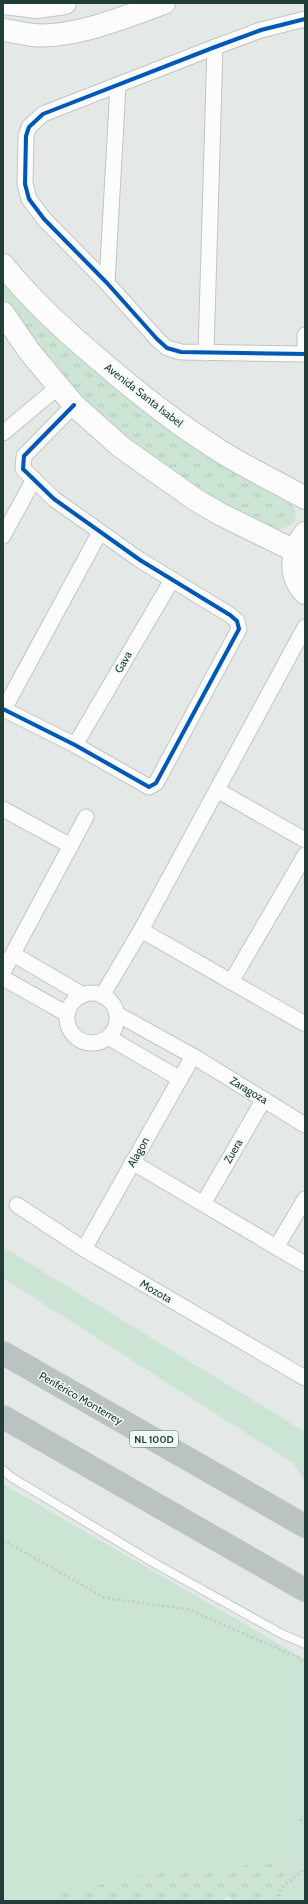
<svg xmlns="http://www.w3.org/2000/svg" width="308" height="1904" font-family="Cabin,sans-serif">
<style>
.grass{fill:#cce4d4}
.park{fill:url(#park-tufts)}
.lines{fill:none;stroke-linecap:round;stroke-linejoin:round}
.lane-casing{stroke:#c1c6c4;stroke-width:10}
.street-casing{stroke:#c1c6c4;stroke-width:17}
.secondary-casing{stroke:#bfc7c4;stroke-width:24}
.highway-casing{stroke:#bcc5c3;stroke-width:24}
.path{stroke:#c0cac7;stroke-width:2.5;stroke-dasharray:2 3;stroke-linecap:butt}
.lane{stroke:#fbfcfb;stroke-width:8}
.street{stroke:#fbfcfb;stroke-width:15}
.secondary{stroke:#fbfcfb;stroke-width:22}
.highway{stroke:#bac3c1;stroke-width:22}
.cycleway-casing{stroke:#f1f9f5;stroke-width:6}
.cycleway{stroke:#0057b8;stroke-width:4}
.labels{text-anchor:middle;stroke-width:3;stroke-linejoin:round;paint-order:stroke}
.shield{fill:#f1f9f5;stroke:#5f7670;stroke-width:1}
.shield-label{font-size:10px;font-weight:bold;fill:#203e37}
.street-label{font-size:11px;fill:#203e37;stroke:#f1f9f5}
</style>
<defs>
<pattern id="park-tufts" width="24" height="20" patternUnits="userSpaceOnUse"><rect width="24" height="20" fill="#cce4d4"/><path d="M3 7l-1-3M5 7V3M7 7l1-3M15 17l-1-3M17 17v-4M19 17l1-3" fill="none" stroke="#afc5b7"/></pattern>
</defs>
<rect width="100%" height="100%" fill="#e4e9e7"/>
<g class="grass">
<polygon points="3,1247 305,1432 305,1481 293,1463 3,1278"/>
<polygon points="3,1484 305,1659 305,1901 277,1901 288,1864 26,1901 3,1901"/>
</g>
<g class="park">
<polygon points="3,278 290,500 296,513 295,521 289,526 277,531 238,514 158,465 79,399 22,327 3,296"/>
<polygon points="288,1863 277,1901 233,1901 229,1896 219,1901 26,1901 166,1870"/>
</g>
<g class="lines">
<defs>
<polyline id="lane" points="3,1470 11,1477 154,1563 282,1634 305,1644"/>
<g id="street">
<polyline points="305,19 261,30 215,47 43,114 29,127 26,136 25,184 29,199 44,219 107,283 157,339 167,348 181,352 305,354"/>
<polyline points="107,283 118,85"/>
<polyline points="206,353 215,47"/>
<polyline points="305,354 305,335"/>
<polyline points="3,433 58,387"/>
<polyline points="3,536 34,479"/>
<polyline points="3,709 75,745 149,787 156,783 239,629 237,621 230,615 140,560 54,499 23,469 24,456 74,405"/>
<polyline points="4,709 100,532"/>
<polyline points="75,745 172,580"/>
<polyline points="217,790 305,840"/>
<polyline points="3,809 71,846"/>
<polyline points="141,930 305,1024"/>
<polyline points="13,954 83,995"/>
<polyline points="3,972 86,817"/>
<polyline points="3,978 67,1014"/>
<polyline points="231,982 305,855"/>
<circle cx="92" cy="1018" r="25"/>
<polyline points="102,996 141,930 305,627"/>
<polyline points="117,1014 193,1056 305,1125"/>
<polyline points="108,1037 180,1079"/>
<polyline points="132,1162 305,1264"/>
<polyline points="203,1204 264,1099"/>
<polyline points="17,1205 84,1249 305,1378"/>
<polyline points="277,1246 305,1199"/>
<polyline points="84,1249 193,1056"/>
</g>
<g id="secondary">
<polyline points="4,3 37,7 65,3"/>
<path d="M 3,30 C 13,31 23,34 33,35 C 72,39 128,16 164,3"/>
<path d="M 3,265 C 33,302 67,333 103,363 C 140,395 179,425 220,451 C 247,468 277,482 305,498"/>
<polyline points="3,313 29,351 74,405 121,447 196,500 220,514 295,551"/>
<path d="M 305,533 C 291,551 288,576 305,593"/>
</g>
<g id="highway">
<polyline points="3,1353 305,1526"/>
<polyline points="3,1417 305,1590"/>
</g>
</defs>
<use href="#lane" class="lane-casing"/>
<use href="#street" class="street-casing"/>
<use href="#secondary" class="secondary-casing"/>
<use href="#highway" class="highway-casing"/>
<g class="path">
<polyline points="3,1540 105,1598 187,1609 297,1657 305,1664"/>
<polyline points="305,1815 301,1820 305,1820"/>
<polyline points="277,1901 281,1888 305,1869"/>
</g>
<use href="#lane" class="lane"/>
<use href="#street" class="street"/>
<use href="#secondary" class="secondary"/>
<use href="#highway" class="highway"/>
<defs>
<g id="cycleway">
<polyline points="305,19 261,30 215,47 43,114 29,127 26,136 25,184 29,199 44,219 107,283 157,339 167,348 181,352 305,354"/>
<polyline points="3,709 75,745 149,787 156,783 239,629 237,621 230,615 140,560 54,499 23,469 24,456 74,405"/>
</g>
</defs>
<use href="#cycleway" class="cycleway-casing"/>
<use href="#cycleway" class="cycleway"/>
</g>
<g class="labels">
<rect class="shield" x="130" y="1431" width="48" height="16" rx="3"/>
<g class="shield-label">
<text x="154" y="1443">NL 100D</text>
</g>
<g class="street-label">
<text transform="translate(144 395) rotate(38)" y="4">Avenida Santa Isabel</text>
<text transform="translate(123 662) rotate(-60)" y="4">Gava</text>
<text transform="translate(249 1090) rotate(31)" y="4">Zaragoza</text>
<text transform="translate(233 1151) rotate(-60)" y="4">Zuera</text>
<text transform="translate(138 1152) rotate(-60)" y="4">Alagon</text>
<text transform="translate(156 1291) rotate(30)" y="4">Mozota</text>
<text transform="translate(81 1398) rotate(30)" y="4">Periférico Monterrey</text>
</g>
</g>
<rect width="308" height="1904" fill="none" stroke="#203e37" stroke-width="8"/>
</svg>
